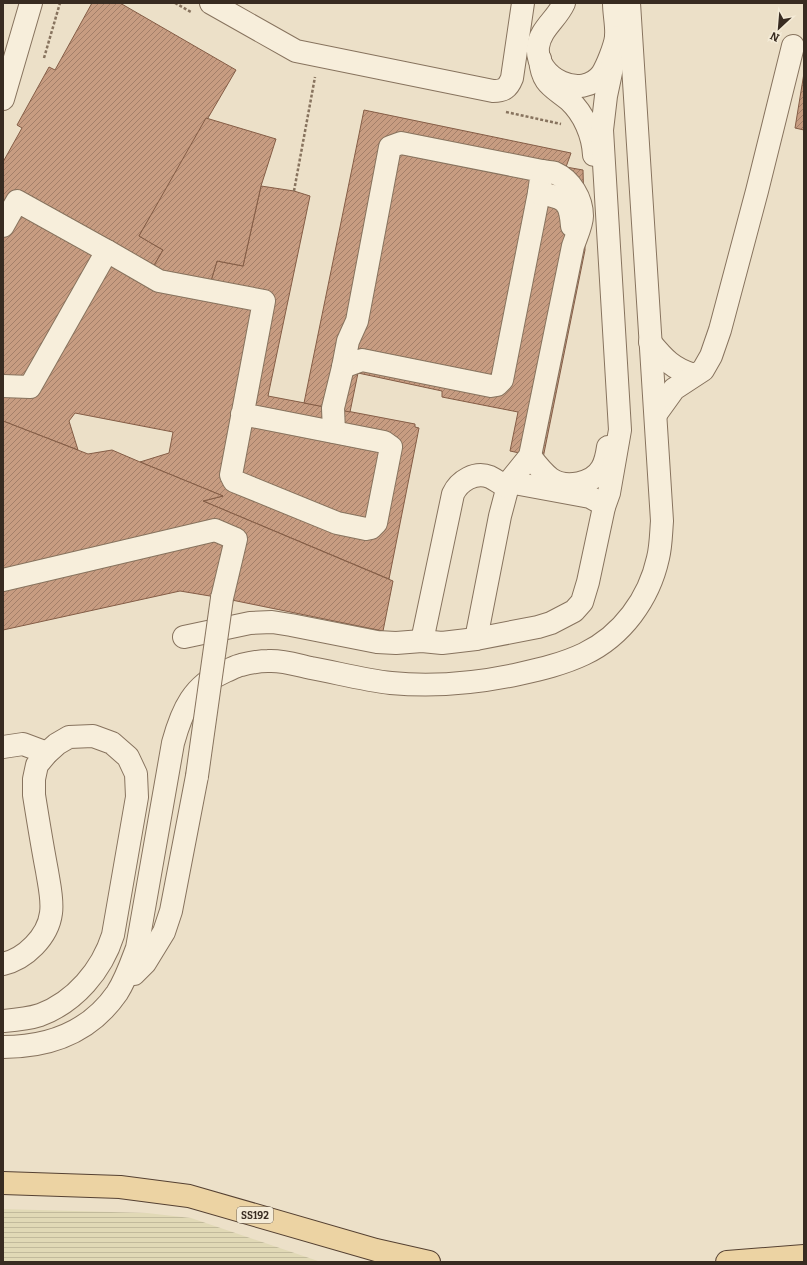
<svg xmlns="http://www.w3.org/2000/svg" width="807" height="1265" font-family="Bitter,serif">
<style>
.farmland{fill:url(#farmland-rules)}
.building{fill:url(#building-hatch);stroke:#845d46}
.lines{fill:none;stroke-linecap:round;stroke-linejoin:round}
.minor-casing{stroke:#87735e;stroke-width:24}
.major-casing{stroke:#554132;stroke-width:24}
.path{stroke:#87735e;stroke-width:2.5;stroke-dasharray:3 2;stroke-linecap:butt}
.minor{stroke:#f7eedb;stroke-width:22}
.major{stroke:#ecd3a3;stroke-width:22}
.minor-bridge-casing{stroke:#87735e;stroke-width:24;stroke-linecap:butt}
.minor-bridge{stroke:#f7eedb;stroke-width:22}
.labels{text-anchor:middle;stroke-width:3;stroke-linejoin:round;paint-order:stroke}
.shield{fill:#f4ebd7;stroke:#706558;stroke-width:1}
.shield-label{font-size:10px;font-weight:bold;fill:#382b21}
</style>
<defs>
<pattern id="farmland-rules" width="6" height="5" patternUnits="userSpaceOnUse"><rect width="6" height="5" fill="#e1d9b6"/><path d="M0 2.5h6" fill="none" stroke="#c2ba9c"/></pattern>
<pattern id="building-hatch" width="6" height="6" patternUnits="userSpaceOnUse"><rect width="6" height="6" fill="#c79c81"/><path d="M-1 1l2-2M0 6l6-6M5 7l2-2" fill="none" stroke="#a37f69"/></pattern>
</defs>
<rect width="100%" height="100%" fill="#ece0c8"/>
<polygon class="farmland" points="3,1209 147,1213 191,1218 321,1262 3,1262"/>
<g class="building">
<polygon points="92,3 120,3 236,70 139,236 163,250 152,269 211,281 217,261 243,266 261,186 294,191 310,196 268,396 415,424 415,427 419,428 389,579 203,501 223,496 140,462 169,453 173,432 75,413 69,421 78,450 3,421 3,162 22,128 17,125 49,67 55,70"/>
<polygon points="804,73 804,130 795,128"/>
<polygon points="364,110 571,153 566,167 583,170 585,250 543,458 510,451 518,412 442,397 442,391 358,373 350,412 304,403"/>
<polygon points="206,118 276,139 261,186 243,266 217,261 211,281 152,269 163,250 139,236"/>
<polygon points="3,421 88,454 112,450 140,462 223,496 203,501 393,581 383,631 222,598 180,591 3,630"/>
</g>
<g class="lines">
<defs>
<g id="minor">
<path d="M 211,3 L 296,51 L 493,91 C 504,91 508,88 512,78 L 523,3"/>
<path d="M 564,3 C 557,19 540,29 538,47 C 535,78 582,101 602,74 C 607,66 615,46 616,37 C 617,26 614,14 614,3"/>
<path d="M 540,59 C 542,84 552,86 569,100 C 584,114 593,135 594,155"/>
<polyline points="3,99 31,3"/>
<polygon points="401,143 542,171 539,193 502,380 497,385 491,386 362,360 343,367 348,341 357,321 390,147"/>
<path d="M 539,193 C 565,198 570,200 572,226"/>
<polyline points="3,226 17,201 107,251 30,387 3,386"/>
<polyline points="107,251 159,281 264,301 231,475 234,481 337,523 366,529 371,528 376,523 391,447 384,442 242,414"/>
<path d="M 650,342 C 664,359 673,369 694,375"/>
<polyline points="656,414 674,389 703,370 711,356 720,330 757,191 793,46"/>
<polyline points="334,432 333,408 343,367"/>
<path d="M 530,456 C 536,464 543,473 551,479 C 566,489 593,484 602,468 C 606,461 607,454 608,447"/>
<polyline points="509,482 590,497 599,502 604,507"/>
<polyline points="3,580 215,530 236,539 222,598"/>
<polyline points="184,637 250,623 272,622 291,625 377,642 396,643 422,641 442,643 476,639 538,627 551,623 574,611 582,602 588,582 604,507 609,493 620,430 602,130 606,96 616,49 616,37"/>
<path d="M 476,639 L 500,516 L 509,482 L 530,456 L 573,246 C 576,237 582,225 582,216 C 582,199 571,180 555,173 C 551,172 546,172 542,171"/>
<path d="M 422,641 L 453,494 C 459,481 475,471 490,477 C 496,480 501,484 507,487"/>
<polyline points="3,747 23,744 47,753"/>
<path d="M 3,964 C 25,959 48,937 51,913 C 53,900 49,884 47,871 C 42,845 38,820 34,795 L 34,779 L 37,765 L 47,753 L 57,744 L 69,737 L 93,736 L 112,743 L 128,757 L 136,774 L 137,797 L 113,935 C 102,970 75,1002 40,1015 C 28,1019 15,1020 3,1021"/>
<polyline points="134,974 145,963 164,932 171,911 197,776"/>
<path d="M 3,1047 C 49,1047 90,1032 117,993 C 126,979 131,964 137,948 L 173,743 C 182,710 193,685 226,671 C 231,669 236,666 241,665 C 249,663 259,661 268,661 C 283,660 297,665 311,668 C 338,673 364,680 391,683 C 433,687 478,683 519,674 C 541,669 563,664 584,654 C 622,636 649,599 658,558 C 661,546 661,533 662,521 L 629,3"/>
</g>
<g id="major">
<polyline points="3,1183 120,1187 189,1196 376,1250 429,1262"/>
<polyline points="727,1262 804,1256"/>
</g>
</defs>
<use href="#minor" class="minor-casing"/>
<use href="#major" class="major-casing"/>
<g class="path">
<polyline points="175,3 191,12"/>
<polyline points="44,58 60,3"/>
<polyline points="506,112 561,124"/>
<polyline points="294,191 315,77"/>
</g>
<use href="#minor" class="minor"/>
<use href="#major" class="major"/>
<defs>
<polyline id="minor-bridge" points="197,776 222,598"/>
</defs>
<use href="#minor-bridge" class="minor-bridge-casing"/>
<use href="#minor-bridge" class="minor-bridge"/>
</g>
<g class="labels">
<rect class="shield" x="237" y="1207" width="36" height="16" rx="3"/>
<g class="shield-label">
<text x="255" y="1219">SS192</text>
</g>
</g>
<rect width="807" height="1265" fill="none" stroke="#382b21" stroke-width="8"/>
<g transform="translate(779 28) rotate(206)" stroke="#f4ebd7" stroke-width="3" paint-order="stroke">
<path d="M0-3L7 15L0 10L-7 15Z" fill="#382b21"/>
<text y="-6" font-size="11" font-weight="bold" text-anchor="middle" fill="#382b21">N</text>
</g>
</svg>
